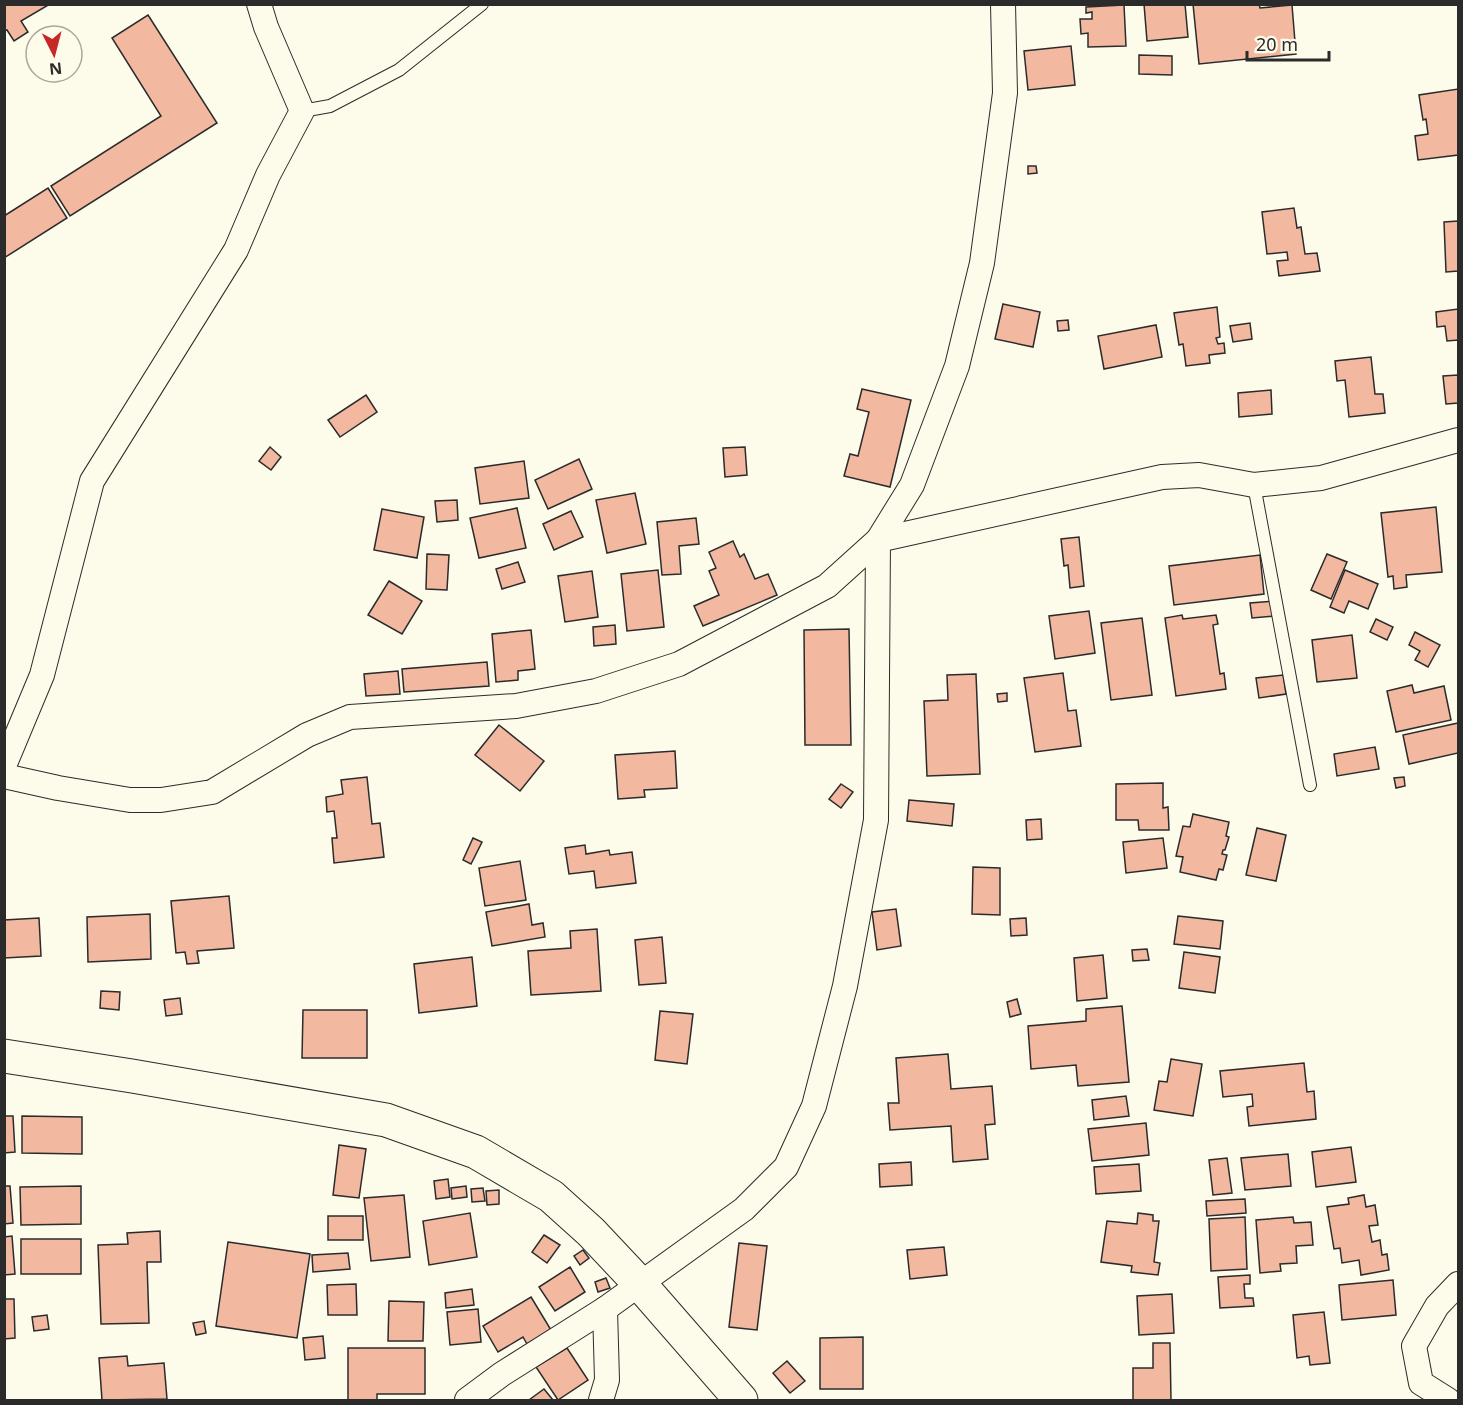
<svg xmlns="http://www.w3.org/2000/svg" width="1463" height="1405" font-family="'Noto Sans',sans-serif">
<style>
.building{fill:#f2b8a0;stroke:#2b2b2b;stroke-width:1.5}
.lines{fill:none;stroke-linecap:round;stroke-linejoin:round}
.lane-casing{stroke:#2b2b2b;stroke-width:14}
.street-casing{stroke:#2b2b2b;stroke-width:26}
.secondary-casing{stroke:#2b2b2b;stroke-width:35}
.lane{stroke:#fdfbea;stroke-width:12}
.street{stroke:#fdfbea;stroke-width:24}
.secondary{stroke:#fdfbea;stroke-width:33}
</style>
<rect width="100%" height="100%" fill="#fdfbea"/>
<g class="building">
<polygon points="4,4 50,4 21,21 28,32 14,41 7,30 4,31"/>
<polygon points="1144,4 1185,4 1188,37 1147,41"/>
<polygon points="1193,4 1259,4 1260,8 1292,5 1296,54 1199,64"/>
<polygon points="1124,5 1126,46 1088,47 1088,33 1081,34 1080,19 1092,19 1092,12 1086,13 1086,7"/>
<polygon points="148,15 217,123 70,216 51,186 161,116 112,38"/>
<polygon points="1071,46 1075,85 1028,90 1024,51"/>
<polygon points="1139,55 1172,56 1172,75 1139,74"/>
<polygon points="1458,89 1458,155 1418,160 1415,136 1428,134 1426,119 1423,120 1419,95"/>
<polygon points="1028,166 1036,166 1037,173 1028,174"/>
<polygon points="48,188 67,218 4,258 4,216"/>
<polygon points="1294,208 1297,228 1301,227 1305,254 1317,253 1320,271 1279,276 1277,261 1288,260 1287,252 1267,254 1262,212"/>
<polygon points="1458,221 1458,271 1446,272 1444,222"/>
<polygon points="1003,304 1040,312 1033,347 995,339"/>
<polygon points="1217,307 1220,337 1216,338 1218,344 1224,343 1225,353 1209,355 1210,363 1186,366 1183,344 1179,345 1174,313"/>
<polygon points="1458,309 1458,342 1458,340 1447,341 1445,326 1437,327 1436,312"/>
<polygon points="1068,320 1069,330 1058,331 1057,321"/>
<polygon points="1250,323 1252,339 1233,342 1230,326"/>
<polygon points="1156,325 1162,357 1104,369 1098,336"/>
<polygon points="1371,357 1375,394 1383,394 1385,413 1349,417 1345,380 1337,381 1335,361"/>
<polygon points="1458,375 1458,403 1446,404 1443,376"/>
<polygon points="862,389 911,400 890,487 844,476 850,454 858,456 869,412 857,409"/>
<polygon points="1271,390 1272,414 1239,417 1238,393"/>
<polygon points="366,395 377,412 340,437 328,420"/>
<polygon points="270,447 281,457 271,470 259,461"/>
<polygon points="745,447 747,475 725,477 723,448"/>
<polygon points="579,459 592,489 548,509 535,480"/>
<polygon points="524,461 529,498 480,504 475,468"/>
<polygon points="635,493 646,544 607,553 596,500"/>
<polygon points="457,500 458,520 437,522 435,501"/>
<polygon points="1436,507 1442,572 1406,575 1407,587 1394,589 1393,576 1388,577 1381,513"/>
<polygon points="517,508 526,548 479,558 470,518"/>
<polygon points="382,509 424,517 417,558 374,550"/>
<polygon points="571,511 583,537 554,550 543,524"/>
<polygon points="696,518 699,544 679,546 681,574 662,575 657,522"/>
<polygon points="1079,537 1084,586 1070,588 1068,565 1064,566 1061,539"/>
<polygon points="733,541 740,557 744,554 755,579 768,574 777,595 703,626 694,606 719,595 709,571 716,568 709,552"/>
<polygon points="427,554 449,555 447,590 426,589"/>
<polygon points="1327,554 1347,562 1331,599 1311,590"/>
<polygon points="1260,555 1264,594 1174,605 1169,566"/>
<polygon points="518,562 525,582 502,589 496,569"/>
<polygon points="658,570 664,627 627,631 621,574"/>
<polygon points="1345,570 1378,584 1368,609 1349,601 1344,613 1330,607"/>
<polygon points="592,571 598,617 565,622 558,576"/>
<polygon points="389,581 422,601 402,634 368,615"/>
<polygon points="1275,601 1276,616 1252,618 1250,603"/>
<polygon points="1089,611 1095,653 1055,659 1049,616"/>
<polygon points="1182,615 1183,619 1216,615 1218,624 1213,625 1220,674 1224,673 1226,689 1176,696 1165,618"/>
<polygon points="1142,618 1152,695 1111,700 1101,623"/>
<polygon points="1376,619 1393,627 1387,640 1370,632"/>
<polygon points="615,625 616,644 594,646 593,627"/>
<polygon points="849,629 851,745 805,745 804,630"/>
<polygon points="531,630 535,669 518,671 518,680 496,682 492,634"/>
<polygon points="1415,632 1440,645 1428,667 1415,660 1420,651 1409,645"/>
<polygon points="1352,635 1357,678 1317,682 1312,640"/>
<polygon points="487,662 489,686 404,692 402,669"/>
<polygon points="398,671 400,694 366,696 364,674"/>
<polygon points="1063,673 1068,711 1076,710 1081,746 1035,752 1024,678"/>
<polygon points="976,674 980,774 927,776 924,701 948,700 947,675"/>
<polygon points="1283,675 1286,694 1259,698 1256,678"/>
<polygon points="1412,685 1414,693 1444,686 1451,720 1396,732 1387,691"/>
<polygon points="1007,693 1007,701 998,702 997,694"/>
<polygon points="1458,723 1458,753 1409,764 1403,735"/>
<polygon points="499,725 544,761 520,791 475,755"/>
<polygon points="1375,747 1379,769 1337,776 1334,754"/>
<polygon points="675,751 677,788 644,790 645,797 618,799 615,755"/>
<polygon points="367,777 372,824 380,823 384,857 334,863 332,838 337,838 334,811 327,812 326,797 343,794 341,780"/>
<polygon points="1404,777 1405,786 1396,788 1394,778"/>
<polygon points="1163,783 1163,808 1168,807 1169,830 1139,830 1138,820 1116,820 1116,784"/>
<polygon points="841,784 853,792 841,808 829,799"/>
<polygon points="909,800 954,804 952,826 907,821"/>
<polygon points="1193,814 1229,822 1226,836 1229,837 1225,850 1223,850 1222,854 1227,855 1223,870 1219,869 1216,880 1180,872 1183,857 1176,856 1183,826 1190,827"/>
<polygon points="1041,819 1042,839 1027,840 1026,820"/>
<polygon points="1257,828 1286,835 1276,881 1246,875"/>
<polygon points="473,838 482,842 471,864 463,860"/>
<polygon points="1163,838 1167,868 1126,873 1123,842"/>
<polygon points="585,845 586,854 609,850 610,855 632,852 636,883 596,888 594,871 569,874 565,848"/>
<polygon points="520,861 526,900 485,906 479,868"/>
<polygon points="973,867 1000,868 1000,915 972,914"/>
<polygon points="229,896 234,948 197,951 199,963 187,964 185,952 176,953 171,901"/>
<polygon points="529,904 532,925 543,923 545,937 492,946 486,912"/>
<polygon points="896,909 901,946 877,950 872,912"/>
<polygon points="150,914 151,959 88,962 87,917"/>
<polygon points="1178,916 1223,921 1220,949 1174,944"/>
<polygon points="39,918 41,956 4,958 4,920"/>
<polygon points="1026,918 1027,935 1011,936 1010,919"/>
<polygon points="597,929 601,991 531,995 528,951 571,948 570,931"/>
<polygon points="662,937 666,983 639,985 635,940"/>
<polygon points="1147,949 1149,960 1133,961 1132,950"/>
<polygon points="1184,952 1220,957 1215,993 1179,988"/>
<polygon points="1103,955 1107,998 1077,1001 1074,958"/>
<polygon points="472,957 477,1006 419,1013 414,964"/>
<polygon points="101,991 120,992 119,1010 100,1008"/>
<polygon points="180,998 182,1014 166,1016 164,1000"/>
<polygon points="1017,999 1021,1014 1010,1017 1007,1002"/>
<polygon points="1122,1006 1129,1082 1078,1086 1076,1065 1031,1069 1028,1026 1086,1021 1086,1009"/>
<polygon points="303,1010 367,1010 367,1058 302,1058"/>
<polygon points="660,1011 693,1014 687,1064 655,1060"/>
<polygon points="948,1054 951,1089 992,1086 995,1124 985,1125 988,1159 953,1162 951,1126 890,1130 888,1103 899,1103 896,1058"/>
<polygon points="1171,1059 1202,1064 1193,1116 1154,1110 1159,1081 1167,1082"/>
<polygon points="1304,1063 1307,1092 1314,1091 1316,1119 1249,1126 1247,1107 1253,1106 1252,1094 1223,1097 1220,1071"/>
<polygon points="1126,1096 1129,1116 1094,1120 1092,1100"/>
<polygon points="4,1116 13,1116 15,1152 4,1153"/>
<polygon points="22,1116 82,1117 82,1154 22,1153"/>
<polygon points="1146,1123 1149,1155 1092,1161 1088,1129"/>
<polygon points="339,1145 366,1149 359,1198 333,1195"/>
<polygon points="1351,1147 1356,1182 1316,1187 1312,1152"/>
<polygon points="1288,1154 1291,1186 1245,1190 1241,1158"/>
<polygon points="1227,1158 1232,1193 1213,1195 1209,1160"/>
<polygon points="911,1162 912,1185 880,1187 879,1164"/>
<polygon points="1139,1164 1141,1191 1096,1194 1094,1167"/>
<polygon points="448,1179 450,1197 436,1199 434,1181"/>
<polygon points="4,1186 10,1186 13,1223 4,1224"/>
<polygon points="81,1186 81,1224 21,1225 20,1187"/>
<polygon points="466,1186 467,1197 452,1199 451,1188"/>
<polygon points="483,1188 485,1201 472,1202 471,1189"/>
<polygon points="499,1190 499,1204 487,1205 486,1191"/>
<polygon points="404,1195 410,1257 371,1261 364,1198"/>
<polygon points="1364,1195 1366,1207 1375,1205 1378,1225 1369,1226 1372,1242 1380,1240 1382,1255 1387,1254 1389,1270 1361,1275 1359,1260 1342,1263 1340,1248 1334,1249 1327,1207 1349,1204 1348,1198"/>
<polygon points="1245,1199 1246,1213 1207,1216 1206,1201"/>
<polygon points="470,1213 477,1257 429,1265 423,1221"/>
<polygon points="1138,1213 1153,1215 1153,1221 1159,1221 1154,1262 1160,1263 1158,1275 1131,1272 1132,1266 1101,1262 1107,1221 1137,1224"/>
<rect x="328" y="1216" width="35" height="24"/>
<polygon points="1245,1217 1247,1269 1211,1271 1209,1219"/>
<polygon points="1293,1217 1294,1223 1311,1222 1313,1245 1296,1246 1297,1263 1280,1264 1281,1271 1260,1273 1256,1220"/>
<polygon points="160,1231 161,1262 147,1262 149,1323 101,1324 98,1245 128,1244 127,1233"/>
<polygon points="544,1235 560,1245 547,1263 532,1252"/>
<polygon points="12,1236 15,1274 4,1275 4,1237"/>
<rect x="21" y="1239" width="60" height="35"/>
<polygon points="228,1242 310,1254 297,1338 216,1326"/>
<polygon points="739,1243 767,1246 757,1330 729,1327"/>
<polygon points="944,1247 947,1275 910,1279 907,1250"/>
<polygon points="583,1250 589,1258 580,1265 574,1256"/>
<polygon points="348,1253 350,1269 313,1272 312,1255"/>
<polygon points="570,1267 585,1292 555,1311 539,1287"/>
<polygon points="1250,1275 1250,1284 1244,1284 1245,1298 1253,1298 1254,1306 1220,1308 1218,1277"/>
<polygon points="606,1278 610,1288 598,1292 595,1282"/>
<polygon points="1393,1280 1396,1315 1342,1320 1339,1285"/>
<polygon points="356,1284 357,1315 328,1315 327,1285"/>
<polygon points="472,1289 474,1305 446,1308 445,1293"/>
<polygon points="1172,1294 1174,1333 1139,1335 1137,1296"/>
<polygon points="531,1297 551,1330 527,1344 523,1337 498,1352 483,1326"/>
<polygon points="4,1299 14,1299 15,1338 4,1339"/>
<polygon points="389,1301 424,1302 423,1341 388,1341"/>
<polygon points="478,1309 481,1342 450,1345 447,1312"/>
<polygon points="1324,1312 1330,1363 1310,1365 1309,1356 1297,1358 1293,1315"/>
<polygon points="47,1315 49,1329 34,1331 32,1317"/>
<polygon points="204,1321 206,1333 196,1335 193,1323"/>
<polygon points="323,1336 325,1358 305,1360 303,1338"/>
<polygon points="863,1337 863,1389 820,1389 820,1338"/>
<polygon points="1153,1343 1170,1343 1171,1400 1133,1400 1133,1368 1153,1368"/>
<polygon points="348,1348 425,1348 425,1394 377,1394 377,1400 348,1400"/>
<polygon points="567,1348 588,1380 558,1400 536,1367"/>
<polygon points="127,1356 128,1366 164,1363 167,1399 102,1400 99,1358"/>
<polygon points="787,1361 805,1381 790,1393 773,1373"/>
<polygon points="544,1389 553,1400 529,1400"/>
</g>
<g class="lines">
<defs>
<g id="lane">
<polyline points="302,111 330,106 399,70 482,4"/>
<polyline points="1254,485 1310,785"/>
</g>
<g id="street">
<polyline points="4,766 42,675 92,481 236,250 268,175 302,111 266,27 259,4"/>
<polyline points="4,776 58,788 130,800 161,800 212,792 307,735 350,717 516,706 596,691 679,664 827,586 878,540 1162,477 1199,475 1254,485 1321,478 1458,440"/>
<polyline points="467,1400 502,1374 605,1309 744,1209 786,1167 814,1106 845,986 876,820 878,540 912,485 957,366 982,263 1005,93 1003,4"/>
<polyline points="601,1400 607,1380 605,1309"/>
<polyline points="1448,1400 1421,1383 1414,1346 1437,1306 1458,1284"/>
</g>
<polyline id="secondary" points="4,1056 132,1076 386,1120 476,1152 551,1196 591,1232 639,1283 741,1400"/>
</defs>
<use href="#lane" class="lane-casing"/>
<use href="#street" class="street-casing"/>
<use href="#secondary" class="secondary-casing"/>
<use href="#lane" class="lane"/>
<use href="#street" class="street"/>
<use href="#secondary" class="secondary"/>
</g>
<rect width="1463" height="1405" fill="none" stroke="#2b2b2b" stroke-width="12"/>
<g transform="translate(54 54) rotate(174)"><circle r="28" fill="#fdfbea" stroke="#a9a89e" stroke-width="1.5"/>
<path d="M0-4.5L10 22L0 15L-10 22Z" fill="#c62828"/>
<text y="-9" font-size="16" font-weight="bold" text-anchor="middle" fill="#2b2b2b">N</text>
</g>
<path d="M1247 51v9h82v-9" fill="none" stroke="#2b2b2b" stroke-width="3"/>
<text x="1256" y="51" font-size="18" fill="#2b2b2b" stroke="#fdfbea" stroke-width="4.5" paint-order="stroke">20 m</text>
</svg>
